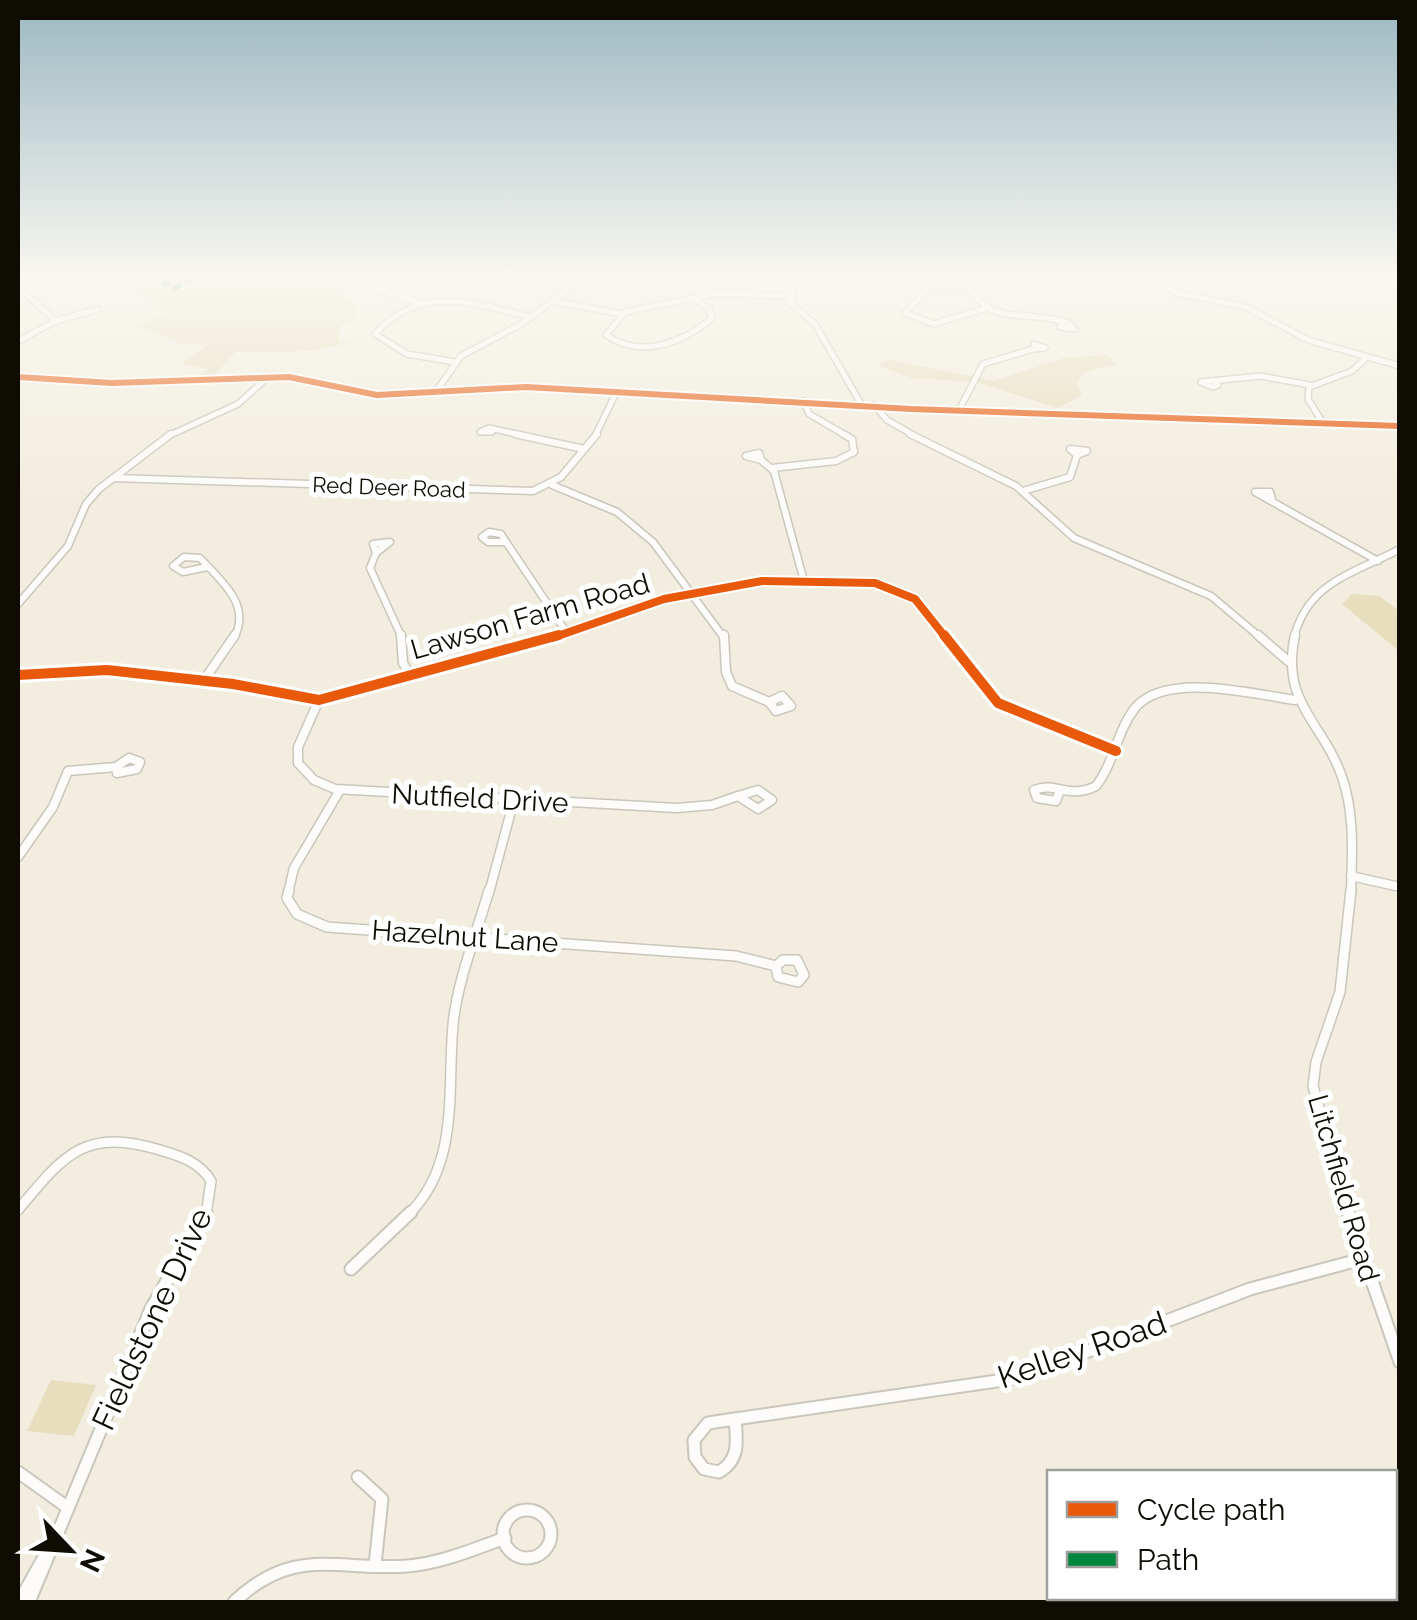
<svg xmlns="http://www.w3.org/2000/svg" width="1417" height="1620" font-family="Raleway,sans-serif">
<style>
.green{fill:#e7debe}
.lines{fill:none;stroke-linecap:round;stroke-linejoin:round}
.minor-far4-casing{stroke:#cac6bb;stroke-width:8}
.minor-far3-casing{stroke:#cac6bb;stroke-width:9}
.minor-far2-casing{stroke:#cac6bb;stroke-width:11}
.minor-far1-casing{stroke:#cac6bb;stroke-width:12}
.minor-casing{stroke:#cac6bb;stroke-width:15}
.minor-far4{stroke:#fdfcfa;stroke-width:5}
.minor-far3{stroke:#fdfcfa;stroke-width:6}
.minor-far2{stroke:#fdfcfa;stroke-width:8}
.minor-far1{stroke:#fdfcfa;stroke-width:9}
.minor{stroke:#fdfcfa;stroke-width:11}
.quiet{stroke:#00873e;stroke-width:5;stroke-dasharray:9 5;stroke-linecap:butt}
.cycleway-far2-casing{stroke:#fff;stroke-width:10}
.cycleway-far1-casing{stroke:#fff;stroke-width:12}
.cycleway-casing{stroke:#fff;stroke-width:16}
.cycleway-far2{stroke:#e8590c;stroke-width:6}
.cycleway-far1{stroke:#e8590c;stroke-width:8}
.cycleway{stroke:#e8590c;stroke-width:10}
.labels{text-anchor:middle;stroke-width:10;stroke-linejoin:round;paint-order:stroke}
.far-street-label{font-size:22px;fill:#0f0c04;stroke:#fff}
.street-label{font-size:28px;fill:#0f0c04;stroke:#fff}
.near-street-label{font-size:32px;fill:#0f0c04;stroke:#fff}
</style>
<rect width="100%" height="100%" fill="#f2edde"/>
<g class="green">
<polygon points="119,275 350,275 339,292 358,309 350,321 340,325 339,343 372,338 313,351 235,352 215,375 198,376 208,369 181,364 208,344 186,345 134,326 167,313"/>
<polygon points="1107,355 1116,364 1082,373 1077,384 1082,395 1058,408 976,382 912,378 879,366 886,359 994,381 1064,358"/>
<polygon points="1352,594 1379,596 1399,611 1399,651 1342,604"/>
<polygon points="51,1380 96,1385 74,1436 27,1431"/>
</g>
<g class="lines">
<defs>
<g id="minor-far4">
<polyline points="796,275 790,303 815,324 861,404"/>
<path d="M 963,275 C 987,331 1021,307 1069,323"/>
<polyline points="1152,275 1176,293 1246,307 1308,340 1400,366"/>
<polygon points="386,285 380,290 373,286"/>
<polyline points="966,285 930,287 905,313 934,324 984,309"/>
<polyline points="18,287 56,321"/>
<polyline points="380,290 423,304"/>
<path d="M 694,298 L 709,309 L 712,318 C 683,343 641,359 606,335 L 625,312 Z"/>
<polyline points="694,298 716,293 789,296"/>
<polyline points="552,301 622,314"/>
<polygon points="1069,323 1075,329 1060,327 1061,325"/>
<polyline points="18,341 56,321 98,309"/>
<polygon points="1034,344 1045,348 1033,349"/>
<path d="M 455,362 L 407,354 L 375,334 C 423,282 474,304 531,317"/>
<polyline points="18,377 112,383 289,377 377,395 526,387 911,409 1400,426"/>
<polyline points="1215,381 1218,385 1213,387 1201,382 1260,376 1310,385"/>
<polyline points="437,390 461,356 523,323 586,275"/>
<polyline points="803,401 809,414 847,436"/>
<polyline points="874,405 887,420 915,436"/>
<polyline points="959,410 983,364 1033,349"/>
<polyline points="1323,423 1308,399 1309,387 1352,371 1367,357"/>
<polyline points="492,432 480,432 489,428 526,436"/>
<polyline points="168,436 238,404 268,377"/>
<polyline points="595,436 615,395"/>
</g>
<g id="minor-far3">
<polyline points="515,434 584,449"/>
<polyline points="910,434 1016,486 1074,538 1211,596 1261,638"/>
<polygon points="1070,449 1087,451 1077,455"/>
<polygon points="759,453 761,460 746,456"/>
<polyline points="761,460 774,471 804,581"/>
<polyline points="772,468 836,461 854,452 852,439 843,434"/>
<polyline points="113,478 533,491 561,477 597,434"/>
<polyline points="552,485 617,512 653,542 724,638"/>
<polyline points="1023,491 1070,477 1077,455"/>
<polyline points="1272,499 1270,492 1255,492 1378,561"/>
<polygon points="489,532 501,534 506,542 488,542 482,537"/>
<polygon points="390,542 376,553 373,544"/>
<polyline points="506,542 567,633"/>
<polyline points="376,553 370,568 402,638"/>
<path d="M 207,567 L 183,572 L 173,566 L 184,557 L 200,558 C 221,581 252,605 234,638"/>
<polyline points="18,604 68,546 86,504 99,489 171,434"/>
<polyline points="552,638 664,599 762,581 875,583 915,599 946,638"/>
<path d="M 1294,638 C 1307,582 1355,573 1400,549"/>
</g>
<g id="minor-far2">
<polyline points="401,635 403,663 410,675"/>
<polyline points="724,635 726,672 732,686 769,702"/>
<polyline points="944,635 998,703 1116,751"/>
<polyline points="1258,635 1288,661"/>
<path d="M 1295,635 C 1280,703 1323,722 1342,777 C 1355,814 1352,855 1351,893"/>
<polyline points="18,675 107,670 233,684 319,700 559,635"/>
<polyline points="204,680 235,635"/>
<polygon points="782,696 791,706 776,711 769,702"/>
<polyline points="319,700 298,747 298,763 314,780 335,789 677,808 712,805 738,796"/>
<polygon points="129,758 140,762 137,769 117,773 116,767"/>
<polygon points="758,790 772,800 758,809 738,796"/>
<path d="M 1059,793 L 1056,801 L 1037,798 L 1034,790 C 1057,781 1068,800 1096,786 C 1114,763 1117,731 1135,708 C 1165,671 1254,694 1295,700"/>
<polyline points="18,857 53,807 68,771 116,767"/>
<polyline points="1351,876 1400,887"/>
<polyline points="288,893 294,868 340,790"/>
<polyline points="489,893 514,800"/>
</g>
<g id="minor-far1">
<polyline points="289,890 287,898 297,914 327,927 736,956 776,966"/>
<polygon points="783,960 797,960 804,975 798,982 778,977 776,966"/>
<path d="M 18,1210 C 64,1155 84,1127 160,1150 C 180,1156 200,1162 211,1181 L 206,1215"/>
<path d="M 408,1215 C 460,1165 447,1090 453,1025 C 457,981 477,933 489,890"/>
<polyline points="1349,1215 1313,1086 1316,1062 1340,992 1351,890"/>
</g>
<g id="minor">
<polyline points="1348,1212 1400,1362"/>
<polyline points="351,1269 411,1212"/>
<path d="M 735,1419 C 737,1441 740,1460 719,1472 L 704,1469 L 695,1457 L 694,1440 L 708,1423 Z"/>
<polyline points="735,1419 1018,1378 1250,1289 1362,1259"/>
<polyline points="18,1472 67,1507"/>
<polyline points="358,1477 382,1499 375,1565"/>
<circle cx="527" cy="1534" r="24"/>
<polyline points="19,1602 44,1557"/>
<polyline points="29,1602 151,1309 206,1212"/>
<path d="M 234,1602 C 294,1545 336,1571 408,1566 C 442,1563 474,1549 505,1538"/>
</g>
</defs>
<use href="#minor-far4" class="minor-far4-casing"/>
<use href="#minor-far3" class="minor-far3-casing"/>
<use href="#minor-far2" class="minor-far2-casing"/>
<use href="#minor-far1" class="minor-far1-casing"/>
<use href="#minor" class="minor-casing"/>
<use href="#minor-far4" class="minor-far4"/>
<use href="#minor-far3" class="minor-far3"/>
<use href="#minor-far2" class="minor-far2"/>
<use href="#minor-far1" class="minor-far1"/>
<use href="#minor" class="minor"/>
<polyline class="quiet" points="162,285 168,283 173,289 199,275"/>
<defs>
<polyline id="cycleway-far2" points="18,377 112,383 289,377 377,395 526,387 911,409 1400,426"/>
<polyline id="cycleway-far1" points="552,638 664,599 762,581 875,583 915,599 946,638"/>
<g id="cycleway">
<polyline points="944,635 998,703 1116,751"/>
<polyline points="18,675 107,670 233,684 319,700 559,635"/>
</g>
</defs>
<use href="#cycleway-far2" class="cycleway-far2-casing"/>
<use href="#cycleway-far1" class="cycleway-far1-casing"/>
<use href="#cycleway" class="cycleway-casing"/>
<use href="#cycleway-far2" class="cycleway-far2"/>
<use href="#cycleway-far1" class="cycleway-far1"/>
<use href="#cycleway" class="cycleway"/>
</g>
<linearGradient id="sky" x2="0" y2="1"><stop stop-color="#9cb8c2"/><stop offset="0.55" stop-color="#f9f7f0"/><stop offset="1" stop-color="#f9f7f0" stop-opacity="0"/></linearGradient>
<rect width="1417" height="502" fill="url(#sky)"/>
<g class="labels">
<g class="far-street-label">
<text transform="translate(389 487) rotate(2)" y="8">Red Deer Road</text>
</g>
<g class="street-label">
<text transform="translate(530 616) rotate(-16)" y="10">Lawson Farm Road</text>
<text transform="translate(480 798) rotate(3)" y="10">Nutfield Drive</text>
<text transform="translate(465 936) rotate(4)" y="10">Hazelnut Lane</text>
<text transform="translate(1344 1188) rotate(74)" y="10">Litchfield Road</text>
</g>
<g class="near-street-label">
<text transform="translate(152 1319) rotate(-65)" y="11">Fieldstone Drive</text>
<text transform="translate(1082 1350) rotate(-19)" y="11">Kelley Road</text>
</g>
</g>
<rect width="1417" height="1620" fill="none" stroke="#0f0c04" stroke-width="40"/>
<rect x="1047" y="1470" width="350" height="130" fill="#ffffff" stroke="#9f9e9b" stroke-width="2.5"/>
<rect x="1067" y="1502" width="50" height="15" fill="#e8590c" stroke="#9f9e9b" stroke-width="2.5"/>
<text x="1137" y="1520" font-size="30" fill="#0f0c04">Cycle path</text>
<rect x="1067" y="1552" width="50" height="15" fill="#00873e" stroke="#9f9e9b" stroke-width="2.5"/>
<text x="1137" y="1570" font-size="30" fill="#0f0c04">Path</text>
<g transform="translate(70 1550) rotate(115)" stroke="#ffffff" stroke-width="8" paint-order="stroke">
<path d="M0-8L18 38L0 25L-18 38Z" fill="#0f0c04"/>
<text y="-15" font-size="28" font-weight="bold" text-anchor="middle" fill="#0f0c04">N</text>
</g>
</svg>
